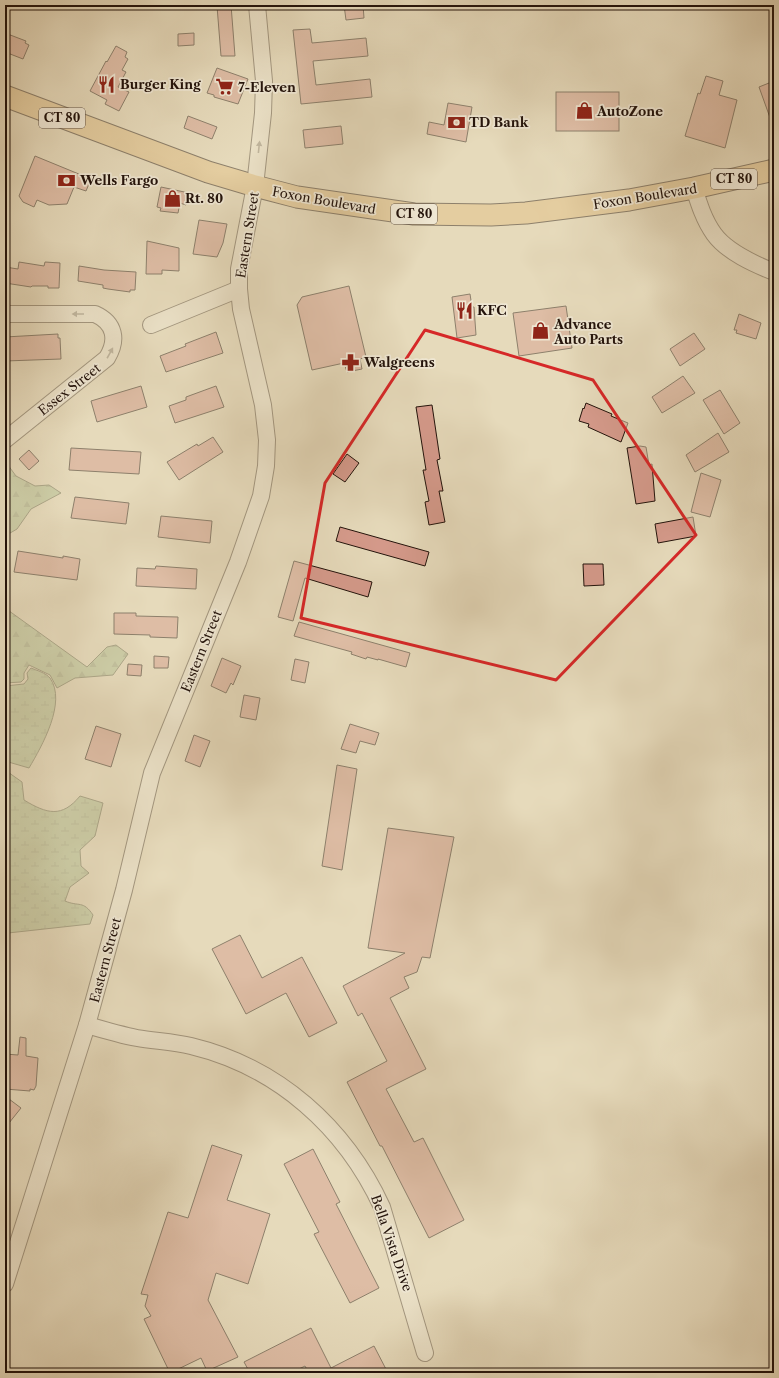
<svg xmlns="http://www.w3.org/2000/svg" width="779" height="1378" font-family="'Libre Caslon Text',serif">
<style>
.forest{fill:url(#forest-firs);stroke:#6a6a4e}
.wetland{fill:url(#wetland-marsh);stroke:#6a6a4e}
.building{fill:#d59a8b;stroke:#23130b}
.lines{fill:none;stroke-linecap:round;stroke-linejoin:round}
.minor-casing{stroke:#544537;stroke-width:18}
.major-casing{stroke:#23130b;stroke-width:23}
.minor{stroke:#efe7d3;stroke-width:16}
.major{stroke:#e3bd7e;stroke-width:21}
.oneway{fill:#938879}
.marked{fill:none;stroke:#d62828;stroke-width:3;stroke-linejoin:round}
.labels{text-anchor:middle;stroke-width:3.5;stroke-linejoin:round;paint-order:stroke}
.shield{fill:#efe7d3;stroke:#605347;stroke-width:1}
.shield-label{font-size:12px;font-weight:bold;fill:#23130b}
.poi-label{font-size:13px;font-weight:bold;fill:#23130b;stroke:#efe7d3;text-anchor:start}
.street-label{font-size:13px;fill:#23130b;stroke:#efe7d3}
</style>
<defs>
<pattern id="forest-firs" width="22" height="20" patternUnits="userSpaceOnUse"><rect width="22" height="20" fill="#b2c092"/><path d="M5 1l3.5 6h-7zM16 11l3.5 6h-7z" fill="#99a47d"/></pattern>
<pattern id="wetland-marsh" width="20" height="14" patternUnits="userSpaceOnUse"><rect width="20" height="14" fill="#b2c092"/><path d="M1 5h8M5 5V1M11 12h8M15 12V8" fill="none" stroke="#99a47d"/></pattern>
</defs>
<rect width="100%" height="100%" fill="#e6dabb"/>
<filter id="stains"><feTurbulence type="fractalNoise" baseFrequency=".005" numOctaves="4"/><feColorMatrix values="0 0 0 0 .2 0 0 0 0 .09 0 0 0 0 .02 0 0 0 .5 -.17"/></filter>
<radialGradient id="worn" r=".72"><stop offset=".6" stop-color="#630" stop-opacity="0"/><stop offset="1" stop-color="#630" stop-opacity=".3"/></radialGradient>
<g class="forest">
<polygon points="5,461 16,476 35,486 49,485 61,493 31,509 17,529 5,536"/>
<polygon points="5,608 87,667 107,647 116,645 128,654 113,675 75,678 57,688 50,675 29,665 24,673 24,679 21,682 5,683"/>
</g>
<g class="wetland">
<path d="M 31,668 C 36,670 46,673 50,678 C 67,702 42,746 29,768 L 5,761 L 5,686 L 24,684 L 28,679 L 27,673 Z"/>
<path d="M 5,770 L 22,782 L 24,800 C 47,814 62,818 80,796 L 103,803 L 95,836 L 80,850 L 81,866 L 89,873 L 70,887 L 65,901 C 79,907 83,900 93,915 L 90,924 L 8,933 L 5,942 Z"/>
</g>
<g class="building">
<polygon points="231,5 235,56 221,56 217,6"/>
<polygon points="344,5 363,5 364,18 346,20"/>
<polygon points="310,29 312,43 366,38 368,56 313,61 316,85 370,79 372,97 301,104 293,30"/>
<polygon points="5,33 26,41 25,43 29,45 23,59 5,52"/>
<polygon points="194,33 194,45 178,46 178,34"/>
<polygon points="116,46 127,52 125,57 128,59 122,70 126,72 118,87 129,92 119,111 105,104 107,100 90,91 106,61 107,62"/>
<polygon points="217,68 248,79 238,104 214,97 214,95 207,93"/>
<polygon points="706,76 723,81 719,95 737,100 725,148 685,136 698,93 700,94"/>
<polygon points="774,81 774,126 773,126 759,87"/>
<rect x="556" y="92" width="63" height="39"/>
<polygon points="448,103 472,107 466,142 427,134 429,122 444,125"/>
<polygon points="188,116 217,127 212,139 184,128"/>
<polygon points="341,126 343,144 305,148 303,130"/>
<polygon points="35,156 91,179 86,191 74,187 67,204 49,205 37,200 34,207 23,202 19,196"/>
<polygon points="161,187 189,193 186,205 180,203 178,213 160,211 161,208 157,207"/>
<polygon points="199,220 227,224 223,243 217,257 193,254"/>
<polygon points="147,241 179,248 179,271 162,270 162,274 146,274"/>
<polygon points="19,262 44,266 45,262 60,263 59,288 48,288 48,286 32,286 31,287 5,283 5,267 18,269"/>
<polygon points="79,266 104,270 136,272 135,290 130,290 130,292 108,289 103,288 103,285 78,281"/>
<polygon points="349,286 366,357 360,359 362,369 347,372 344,363 312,370 297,305 302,297"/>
<polygon points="470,294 472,307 474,307 476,335 457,338 452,297"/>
<polygon points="566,306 572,348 519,356 513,313"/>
<polygon points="739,314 761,323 756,339 736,333 737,330 734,330"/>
<polygon points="216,332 223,353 166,372 160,356 186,346 185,344"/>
<polygon points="694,333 705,349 680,366 670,349"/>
<polygon points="58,334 58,338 60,338 61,359 5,361 5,337"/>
<polygon points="683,376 695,393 662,413 652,397"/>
<polygon points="141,386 147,407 97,422 91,401"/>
<polygon points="216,386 224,407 175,423 169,406 186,400 186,397"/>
<polygon points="720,390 740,423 724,434 703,400"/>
<polygon points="586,403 612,414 611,416 628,423 621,442 588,427 589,424 579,421 583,408 584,409"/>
<polygon points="432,405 440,459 437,460 443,491 439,491 445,522 429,525 425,502 429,501 423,470 426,470 416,407"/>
<polygon points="718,433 729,452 695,472 686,455"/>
<polygon points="213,437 223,452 179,480 167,462 197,444 198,446"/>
<polygon points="640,446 646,447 649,465 652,464 655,501 636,504 627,448"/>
<polygon points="71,448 141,452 139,474 69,470"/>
<polygon points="29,450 39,461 29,470 19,459"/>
<polygon points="347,454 359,463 345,482 333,474"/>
<polygon points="701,473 721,480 710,517 691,512"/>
<polygon points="75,497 129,503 126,524 71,518"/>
<polygon points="161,516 212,521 210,543 158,537"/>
<polygon points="693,517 696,536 658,543 655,524"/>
<polygon points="340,527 429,552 425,566 336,541"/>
<polygon points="18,551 63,558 63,556 80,559 77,580 14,572"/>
<polygon points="294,561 372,582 368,597 305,578 293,621 278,617"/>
<polygon points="583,564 603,564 604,585 584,586"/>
<polygon points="156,566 197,569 196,589 136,586 137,568 155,569"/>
<polygon points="114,613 136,613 136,616 178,617 177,638 150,637 150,635 114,634"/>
<polygon points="299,622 410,653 406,667 378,659 378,660 367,657 366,659 351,654 352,652 294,636"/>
<polygon points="154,656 169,657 168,668 154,668"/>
<polygon points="222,658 241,666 233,685 231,683 226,693 211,686"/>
<polygon points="295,659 309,662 305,683 291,680"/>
<polygon points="128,664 142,665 141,676 127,675"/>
<polygon points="244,695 260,698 256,720 240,717"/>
<polygon points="350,724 379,733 375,745 360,741 356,753 341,749"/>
<polygon points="96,726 121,734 111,767 85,759"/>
<polygon points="194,735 210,741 200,767 185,761"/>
<polygon points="337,765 357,769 342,870 322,866"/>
<polygon points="388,828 454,837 430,958 422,957 417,972 404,977 409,988 390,998 426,1069 386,1089 414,1142 423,1138 464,1220 429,1238 382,1146 380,1146 347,1082 387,1061 362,1013 358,1016 343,986 405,953 368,948"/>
<polygon points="240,935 262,978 302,957 337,1023 309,1037 286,993 246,1014 212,949"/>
<polygon points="20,1037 26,1038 26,1056 38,1058 36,1086 34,1090 30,1089 30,1091 5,1089 5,1054 18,1055"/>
<polygon points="5,1096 21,1108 5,1128"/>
<polygon points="212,1145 242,1155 227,1200 270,1214 248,1284 216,1273 208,1300 238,1357 207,1371 201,1358 170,1373 144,1319 151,1316 145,1306 148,1295 141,1294 168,1212 188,1218"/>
<polygon points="313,1149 340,1202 336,1204 379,1288 350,1303 314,1234 319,1232 284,1164"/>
<polygon points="311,1328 331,1368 374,1346 388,1373 309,1373 305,1366 291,1373 250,1373 244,1362"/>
</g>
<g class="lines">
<defs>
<g id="minor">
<path d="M 694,188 C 699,204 704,220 714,234 C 727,252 754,264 774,272"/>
<path d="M 5,314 L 95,314 C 115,323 118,340 107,358 L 5,440"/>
<polyline points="151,325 239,289"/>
<path d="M 87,1025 C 104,1030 121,1035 137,1038 C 155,1041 174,1042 191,1046 C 278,1067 345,1127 382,1207 L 425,1353"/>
<polyline points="5,1284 87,1025 124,890 152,773 238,562 261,496 266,466 267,440 263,405 241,309 239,289 239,269 255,186 263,113 264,81 257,5"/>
</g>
<polyline id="major" points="5,96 208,172 255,186 297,197 414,214 491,215 526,213 629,200 694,188 774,170"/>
</defs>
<use href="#minor" class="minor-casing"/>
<use href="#major" class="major-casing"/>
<use href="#minor" class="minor"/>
<use href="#major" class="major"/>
</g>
<defs><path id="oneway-solid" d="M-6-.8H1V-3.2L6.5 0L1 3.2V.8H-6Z"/></defs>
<g class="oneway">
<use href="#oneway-solid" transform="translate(259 147) rotate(-84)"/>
<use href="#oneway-solid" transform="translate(78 314) rotate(180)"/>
<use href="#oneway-solid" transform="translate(110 353) rotate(-61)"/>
</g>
<path d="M0 0H779V1378H0ZM 425,330 L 593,380 L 696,535 L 556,680 L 301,618 L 325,483 Z" fill="#e6dabb" fill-opacity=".55" fill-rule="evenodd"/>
<path class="marked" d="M 425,330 L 593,380 L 696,535 L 556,680 L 301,618 L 325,483 Z"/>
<defs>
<symbol id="restaurant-bare" viewBox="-9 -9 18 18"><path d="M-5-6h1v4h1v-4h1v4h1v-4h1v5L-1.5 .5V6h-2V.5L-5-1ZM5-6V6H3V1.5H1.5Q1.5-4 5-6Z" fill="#8f2418" stroke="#efe7d3" stroke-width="2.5" paint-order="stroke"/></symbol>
<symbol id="supermarket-bare" viewBox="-9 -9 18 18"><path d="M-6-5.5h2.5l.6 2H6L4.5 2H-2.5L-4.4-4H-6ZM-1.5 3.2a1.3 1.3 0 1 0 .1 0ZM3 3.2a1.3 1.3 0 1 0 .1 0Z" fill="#8f2418" stroke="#efe7d3" stroke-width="2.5" paint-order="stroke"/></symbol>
<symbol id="shop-bare" viewBox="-9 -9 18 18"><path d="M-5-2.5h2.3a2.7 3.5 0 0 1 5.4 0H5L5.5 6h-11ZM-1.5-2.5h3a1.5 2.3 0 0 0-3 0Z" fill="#8f2418" stroke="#efe7d3" stroke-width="2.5" paint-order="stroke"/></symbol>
<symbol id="bank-bare" viewBox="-9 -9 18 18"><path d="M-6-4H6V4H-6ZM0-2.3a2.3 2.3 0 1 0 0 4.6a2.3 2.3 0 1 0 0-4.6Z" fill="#8f2418" stroke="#efe7d3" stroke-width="2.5" paint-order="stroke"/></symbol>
<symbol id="pharmacy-bare" viewBox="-9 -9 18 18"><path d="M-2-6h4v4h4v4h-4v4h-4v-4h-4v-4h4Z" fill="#8f2418" stroke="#efe7d3" stroke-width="2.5" paint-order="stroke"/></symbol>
</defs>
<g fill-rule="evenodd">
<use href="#restaurant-bare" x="94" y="72" width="25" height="25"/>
<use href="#supermarket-bare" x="212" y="74" width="25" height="25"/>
<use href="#shop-bare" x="572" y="98" width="25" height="25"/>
<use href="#bank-bare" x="444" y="110" width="25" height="25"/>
<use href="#bank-bare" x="54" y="168" width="25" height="25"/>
<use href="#shop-bare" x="160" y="186" width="25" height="25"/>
<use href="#restaurant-bare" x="452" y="298" width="25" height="25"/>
<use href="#shop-bare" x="528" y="318" width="25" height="25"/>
<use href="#pharmacy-bare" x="338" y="350" width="25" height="25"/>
</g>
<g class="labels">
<g class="shield">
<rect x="39" y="108" width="46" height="20" rx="3"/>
<rect x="711" y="169" width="46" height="20" rx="3"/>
<rect x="391" y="204" width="46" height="20" rx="3"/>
</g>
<g class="shield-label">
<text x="62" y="122">CT 80</text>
<text x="734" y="183">CT 80</text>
<text x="414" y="218">CT 80</text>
</g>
<g class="poi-label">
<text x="120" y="89">Burger King</text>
<text x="238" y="92">7-Eleven</text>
<text x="597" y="116">AutoZone</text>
<text x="469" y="127">TD Bank</text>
<text x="80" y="185">Wells Fargo</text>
<text x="185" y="203">Rt. 80</text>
<text x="477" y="315">KFC</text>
<text x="554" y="329">Advance<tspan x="554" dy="15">Auto Parts</tspan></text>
<text x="364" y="367">Walgreens</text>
</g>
<g class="street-label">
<text transform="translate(645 196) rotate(-9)" y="5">Foxon Boulevard</text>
<text transform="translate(324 200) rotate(10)" y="5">Foxon Boulevard</text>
<text transform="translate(247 235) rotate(-81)" y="5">Eastern Street</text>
<text transform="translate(69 389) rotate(-38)" y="5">Essex Street</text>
<text transform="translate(201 651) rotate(-68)" y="5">Eastern Street</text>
<text transform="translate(105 960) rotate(-75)" y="5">Eastern Street</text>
<text transform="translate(392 1243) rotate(71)" y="5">Bella Vista Drive</text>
</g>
</g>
<rect width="779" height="1378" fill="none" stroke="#e6dabb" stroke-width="20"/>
<rect x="6" y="6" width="767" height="1366" fill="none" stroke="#23130b" stroke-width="2"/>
<rect x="10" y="10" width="759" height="1358" fill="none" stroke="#23130b"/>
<rect width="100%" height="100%" filter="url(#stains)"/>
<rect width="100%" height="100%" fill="url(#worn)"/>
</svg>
